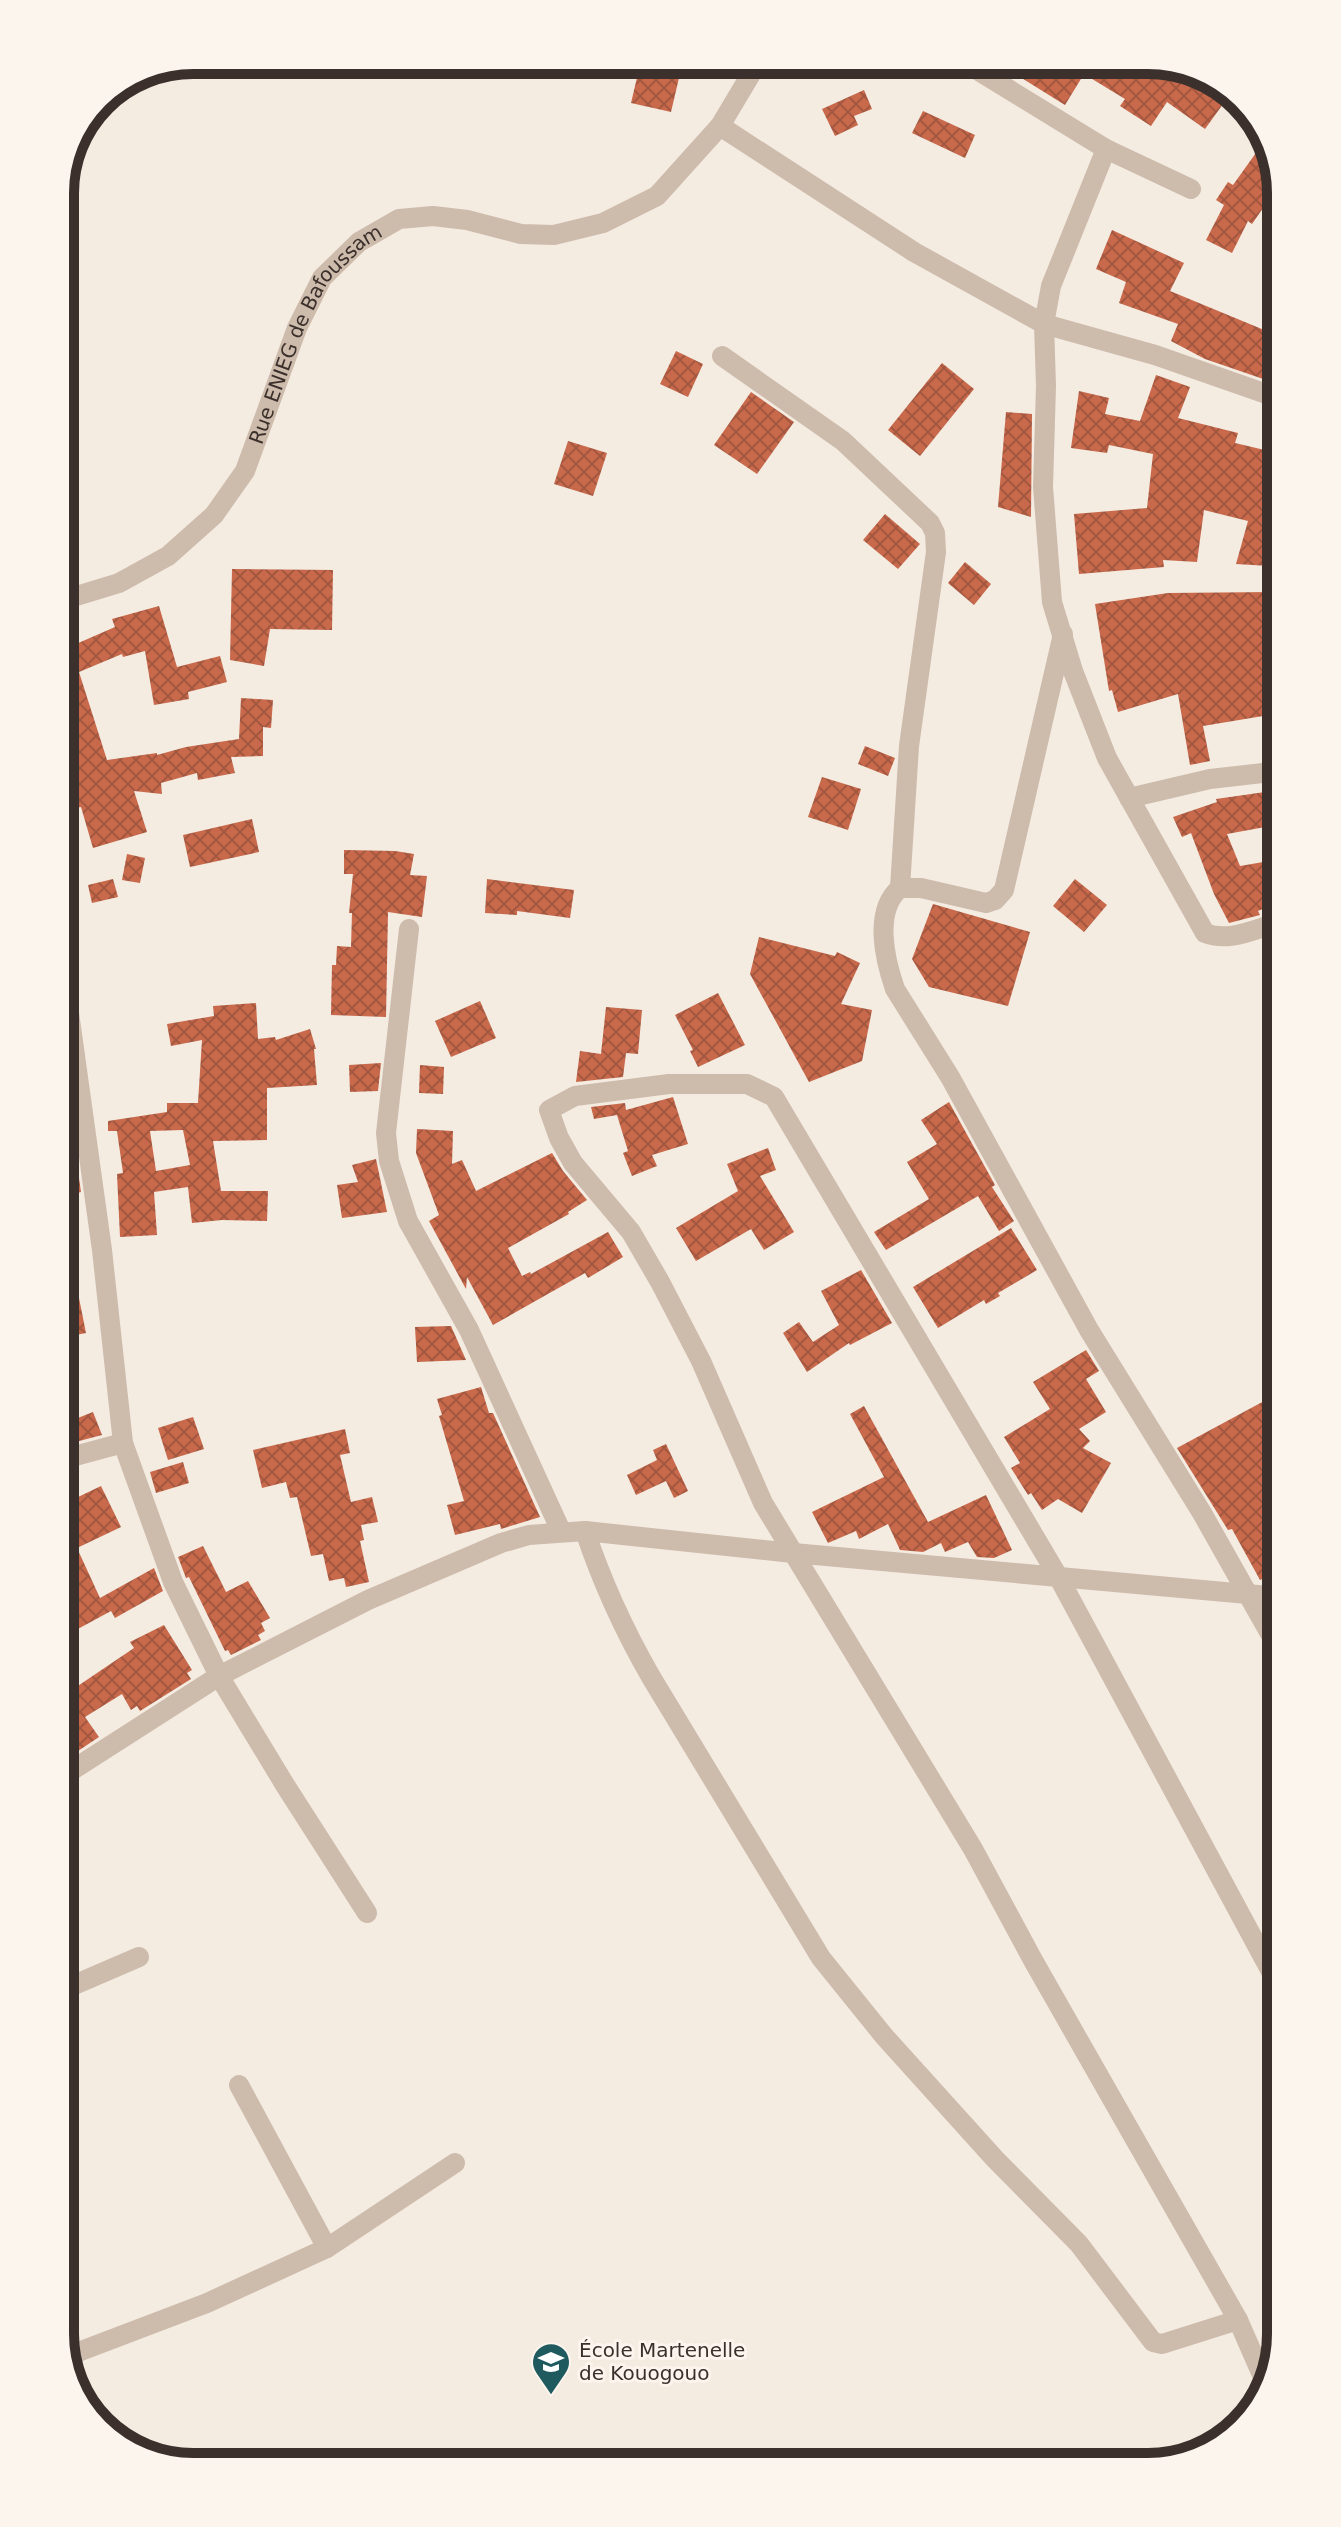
<svg xmlns="http://www.w3.org/2000/svg" width="1341" height="2527" font-family="'DejaVu Sans',sans-serif">
<style>
.building{fill:url(#building-cross-hatch);fill-rule:evenodd}
.lines{fill:none;stroke-linecap:round;stroke-linejoin:round}
.minor{stroke:#cdbbac;stroke-width:20}
.labels{text-anchor:middle;stroke-width:6;stroke-linejoin:round;paint-order:stroke}
.street-label{font-size:20px;fill:#3b302b;stroke:#fbf5ee}
.poi-label{font-size:20px;fill:#3b302b;stroke:#fbf5ee;text-anchor:start}
.rim{fill:none;stroke:#3b302b;stroke-width:10}
</style>
<defs>
<pattern id="building-cross-hatch" width="8" height="8" patternUnits="userSpaceOnUse" patternTransform="scale(2)"><rect width="8" height="8" fill="#c8694b"/><path d="M0 0l8 8M0 8l8-8" fill="none" stroke="#a4573f"/></pattern>
</defs>
<rect width="100%" height="100%" fill="#f4ebe1"/>
<g class="building">
<polygon points="1157,60 1221,85 1215,92 1226,100 1205,129 1167,102 1151,126 1120,106 1125,99 1084,74 1065,105 996,62"/>
<polygon points="640,65 682,65 671,112 631,103"/>
<polygon points="864,90 872,109 854,116 858,125 835,136 822,109"/>
<polygon points="923,111 975,135 965,158 912,133"/>
<polygon points="1263,143 1272,150 1278,178 1266,196 1270,198 1252,224 1248,221 1232,253 1206,240 1224,205 1216,200 1228,182 1233,185"/>
<polygon points="1112,230 1184,263 1170,291 1281,337 1281,385 1205,359 1171,341 1178,324 1119,303 1126,282 1096,269"/>
<polygon points="676,351 703,364 688,397 660,384"/>
<polygon points="942,363 974,389 920,456 888,430"/>
<polygon points="1156,375 1190,387 1178,418 1238,433 1235,443 1281,454 1281,526 1276,544 1269,548 1266,554 1269,566 1236,564 1248,521 1204,510 1197,562 1163,560 1164,567 1079,574 1074,514 1147,508 1153,454 1109,445 1107,453 1071,448 1079,391 1109,398 1105,414 1140,421"/>
<polygon points="751,392 794,422 757,474 714,445"/>
<polygon points="1006,412 1032,414 1031,517 998,507"/>
<polygon points="568,441 607,453 593,496 554,484"/>
<polygon points="885,514 920,544 898,569 863,540"/>
<polygon points="965,562 991,584 974,605 948,583"/>
<polygon points="232,569 333,570 332,630 270,629 264,666 230,660"/>
<polygon points="1281,592 1281,633 1273,633 1274,655 1264,655 1266,686 1281,687 1281,713 1203,726 1210,761 1190,765 1178,694 1118,712 1112,690 1109,691 1095,604 1168,593"/>
<polygon points="159,606 177,667 220,656 227,682 188,692 189,699 154,705 145,651 123,657 122,654 79,672 107,760 157,753 157,755 186,747 239,739 241,698 273,700 271,728 263,727 263,756 231,757 235,773 198,780 197,773 161,783 162,794 134,791 147,832 93,848 81,807 75,808 60,764 60,754 79,747 60,694 60,651 115,627 112,619"/>
<polygon points="865,746 895,758 888,776 858,764"/>
<polygon points="822,777 861,789 848,830 808,817"/>
<polygon points="1279,790 1281,824 1227,834 1240,866 1281,859 1281,901 1258,911 1260,915 1229,923 1214,894 1191,833 1182,837 1173,817 1217,802 1216,799"/>
<polygon points="252,819 259,852 190,867 183,835"/>
<polygon points="344,850 395,851 414,854 410,875 427,876 422,917 388,912 386,1017 331,1015 332,965 336,965 337,946 351,947 352,913 349,913 353,874 344,874"/>
<polygon points="127,854 145,858 140,883 122,880"/>
<polygon points="113,879 118,897 92,903 88,885"/>
<polygon points="487,879 574,890 570,918 517,911 517,915 485,913"/>
<polygon points="1075,879 1107,905 1084,932 1053,906"/>
<polygon points="933,904 1030,932 1008,1006 929,987 912,959"/>
<polygon points="759,937 835,956 837,952 860,963 841,1004 872,1010 862,1061 809,1082 750,974"/>
<polygon points="718,993 745,1045 698,1067 690,1051 693,1050 675,1015"/>
<polygon points="480,1001 496,1038 451,1057 435,1021"/>
<path d="M 256,1003 L 258,1039 L 275,1037 L 276,1040 L 310,1029 L 316,1049 L 314,1049 L 317,1085 L 267,1088 L 267,1140 L 213,1141 L 221,1191 L 268,1191 L 267,1221 L 222,1220 L 192,1223 L 188,1187 L 154,1192 L 157,1235 L 120,1237 L 117,1174 L 123,1173 L 117,1131 L 108,1131 L 108,1121 L 167,1112 L 167,1103 L 198,1103 L 202,1040 L 171,1046 L 167,1024 L 214,1016 L 213,1006 ZM 183,1130 L 190,1165 L 156,1171 L 150,1131 Z"/>
<polygon points="606,1007 642,1010 638,1054 626,1053 623,1077 576,1082 580,1051 601,1054"/>
<polygon points="381,1063 378,1091 350,1092 349,1065"/>
<polygon points="420,1065 444,1067 443,1094 419,1093"/>
<polygon points="673,1097 688,1144 652,1155 657,1166 632,1176 623,1153 628,1151 617,1115 594,1119 591,1107 625,1103 626,1110"/>
<polygon points="949,1102 995,1185 992,1187 1014,1221 999,1231 978,1196 886,1250 874,1232 929,1199 907,1162 937,1144 921,1120"/>
<polygon points="69,1108 81,1192 70,1195 63,1173 60,1174 60,1109"/>
<polygon points="417,1129 453,1131 452,1164 462,1160 476,1191 552,1153 563,1171 587,1200 568,1212 569,1214 508,1248 522,1276 530,1272 531,1274 608,1232 623,1257 588,1278 585,1273 493,1325 467,1277 466,1289 429,1221 439,1215 416,1153"/>
<polygon points="768,1148 776,1170 760,1176 794,1232 764,1250 751,1229 696,1261 676,1228 738,1191 727,1164"/>
<polygon points="376,1159 387,1212 342,1218 337,1185 358,1182 352,1165"/>
<polygon points="1011,1228 1037,1270 998,1293 1000,1296 986,1304 984,1300 938,1328 913,1287"/>
<polygon points="861,1270 892,1323 850,1345 849,1343 807,1372 783,1333 799,1322 813,1342 839,1325 821,1291"/>
<polygon points="79,1298 86,1333 60,1338 60,1301"/>
<polygon points="451,1326 466,1360 417,1362 415,1327"/>
<polygon points="1086,1350 1099,1371 1086,1379 1106,1412 1079,1429 1090,1441 1083,1448 1111,1463 1082,1513 1058,1499 1042,1510 1031,1493 1028,1495 1011,1468 1020,1463 1004,1437 1050,1409 1033,1382"/>
<polygon points="481,1387 489,1413 493,1413 540,1517 501,1529 500,1524 455,1535 447,1505 464,1501 439,1416 442,1415 437,1399"/>
<polygon points="1281,1392 1281,1569 1260,1580 1232,1529 1228,1530 1177,1448"/>
<polygon points="864,1406 928,1522 986,1495 1012,1550 994,1558 977,1557 968,1542 945,1552 941,1543 923,1552 900,1550 888,1524 859,1539 856,1531 828,1543 812,1512 884,1477 850,1414"/>
<polygon points="93,1412 102,1435 60,1446 60,1425"/>
<polygon points="193,1417 204,1449 168,1460 158,1428"/>
<polygon points="345,1429 350,1453 340,1455 351,1502 372,1497 378,1522 361,1525 364,1540 360,1541 369,1582 346,1587 344,1578 329,1581 323,1554 311,1556 297,1497 290,1498 286,1482 262,1488 253,1450"/>
<polygon points="666,1444 688,1491 674,1498 666,1481 636,1495 627,1475 657,1460 653,1450"/>
<polygon points="183,1462 189,1483 156,1493 150,1472"/>
<polygon points="65,1472 76,1498 101,1486 121,1527 77,1548 100,1598 154,1568 163,1591 115,1618 111,1611 76,1630 66,1614 60,1618 60,1473"/>
<polygon points="203,1546 226,1592 248,1581 270,1618 261,1623 265,1631 258,1635 261,1640 231,1655 228,1650 225,1651 189,1577 186,1578 178,1557"/>
<polygon points="164,1625 192,1670 187,1673 191,1679 140,1711 137,1706 131,1710 122,1694 85,1717 99,1737 60,1763 60,1698 134,1648 130,1642"/>
</g>
<g class="lines">
<g class="minor">
<polyline points="964,62 1106,149 1191,189"/>
<polyline points="720,126 914,252 1044,324 1155,355 1281,399"/>
<path d="M 1106,149 L 1051,286 L 1044,324 L 1046,386 L 1043,487 L 1052,602 L 1073,671 L 1107,758 L 1205,933 C 1230,943 1256,928 1281,922"/>
<polyline points="722,356 843,441 930,523 935,533 936,552 909,746 900,888"/>
<polyline points="1278,557 1281,558"/>
<path id="s1" d="M 60,601 L 119,583 L 168,556 L 214,515 L 245,471 L 297,328 L 322,278 L 359,242 L 399,219 L 433,216 L 467,220 L 521,234 L 554,235 L 603,223 L 657,196 L 720,126 L 757,64"/>
<path d="M 1063,634 L 1004,890 L 995,900 L 986,903 L 921,888 L 900,888 C 873,911 885,960 895,989 L 950,1077 L 1089,1330 L 1202,1513 L 1281,1653"/>
<polyline points="1129,798 1210,779 1281,771"/>
<polyline points="409,929 386,1133 389,1161 408,1221 469,1330 561,1531"/>
<polyline points="60,948 102,1250 123,1443 173,1582 219,1676 285,1785 367,1913"/>
<polyline points="60,1460 123,1443"/>
<path d="M 585,1531 C 602,1582 624,1630 651,1677 L 821,1958 L 884,2036 L 995,2159 L 1079,2244 L 1153,2342 L 1162,2344 L 1238,2320"/>
<polyline points="60,1778 219,1676 368,1600 501,1543 529,1535 585,1531 793,1553 1281,1597"/>
<polyline points="60,1991 139,1957"/>
<polyline points="239,2085 327,2248"/>
<polyline points="65,2357 207,2303 327,2248 455,2163"/>
<polyline points="1266,2384 1238,2320 1034,1962 973,1849 763,1503 701,1361 660,1282 631,1232 573,1163 559,1138 549,1110 575,1096 669,1084 747,1084 774,1097 1059,1578 1281,1990"/>
</g>
</g>
<defs>
<symbol id="school-pin" viewBox="-11 -11 22 30"><path d="M0 17L-7.5 6A9.5 9.5 0 1 1 7.5 6Z" fill="#1f5a5e" stroke="#fbf5ee"/><path d="M0-5L7-2L0 1L-7-2ZM-4 1L0 2.5L4 1V4Q0 6-4 4Z" fill="#fff"/></symbol>
</defs>
<g fill-rule="evenodd">
<use href="#school-pin" x="529" y="2340" width="44" height="60"/>
</g>
<g class="labels">
<g class="street-label">
<text dy="7" stroke="none"><textPath href="#s1" startOffset="390">Rue ENIEG de Bafoussam</textPath></text>
</g>
<g class="poi-label">
<text x="579" y="2357">École Martenelle<tspan x="579" dy="23">de Kouogouo</tspan></text>
</g>
</g>
<path d="M0 0H1341V2527H0ZM193 74H1148A119 119 0 0 1 1267 193V2334A119 119 0 0 1 1148 2453H193A119 119 0 0 1 74 2334V193A119 119 0 0 1 193 74Z" fill="#fbf5ee" fill-rule="evenodd"/>
<path class="rim" d="M193 74H1148A119 119 0 0 1 1267 193V2334A119 119 0 0 1 1148 2453H193A119 119 0 0 1 74 2334V193A119 119 0 0 1 193 74Z"/>
</svg>
